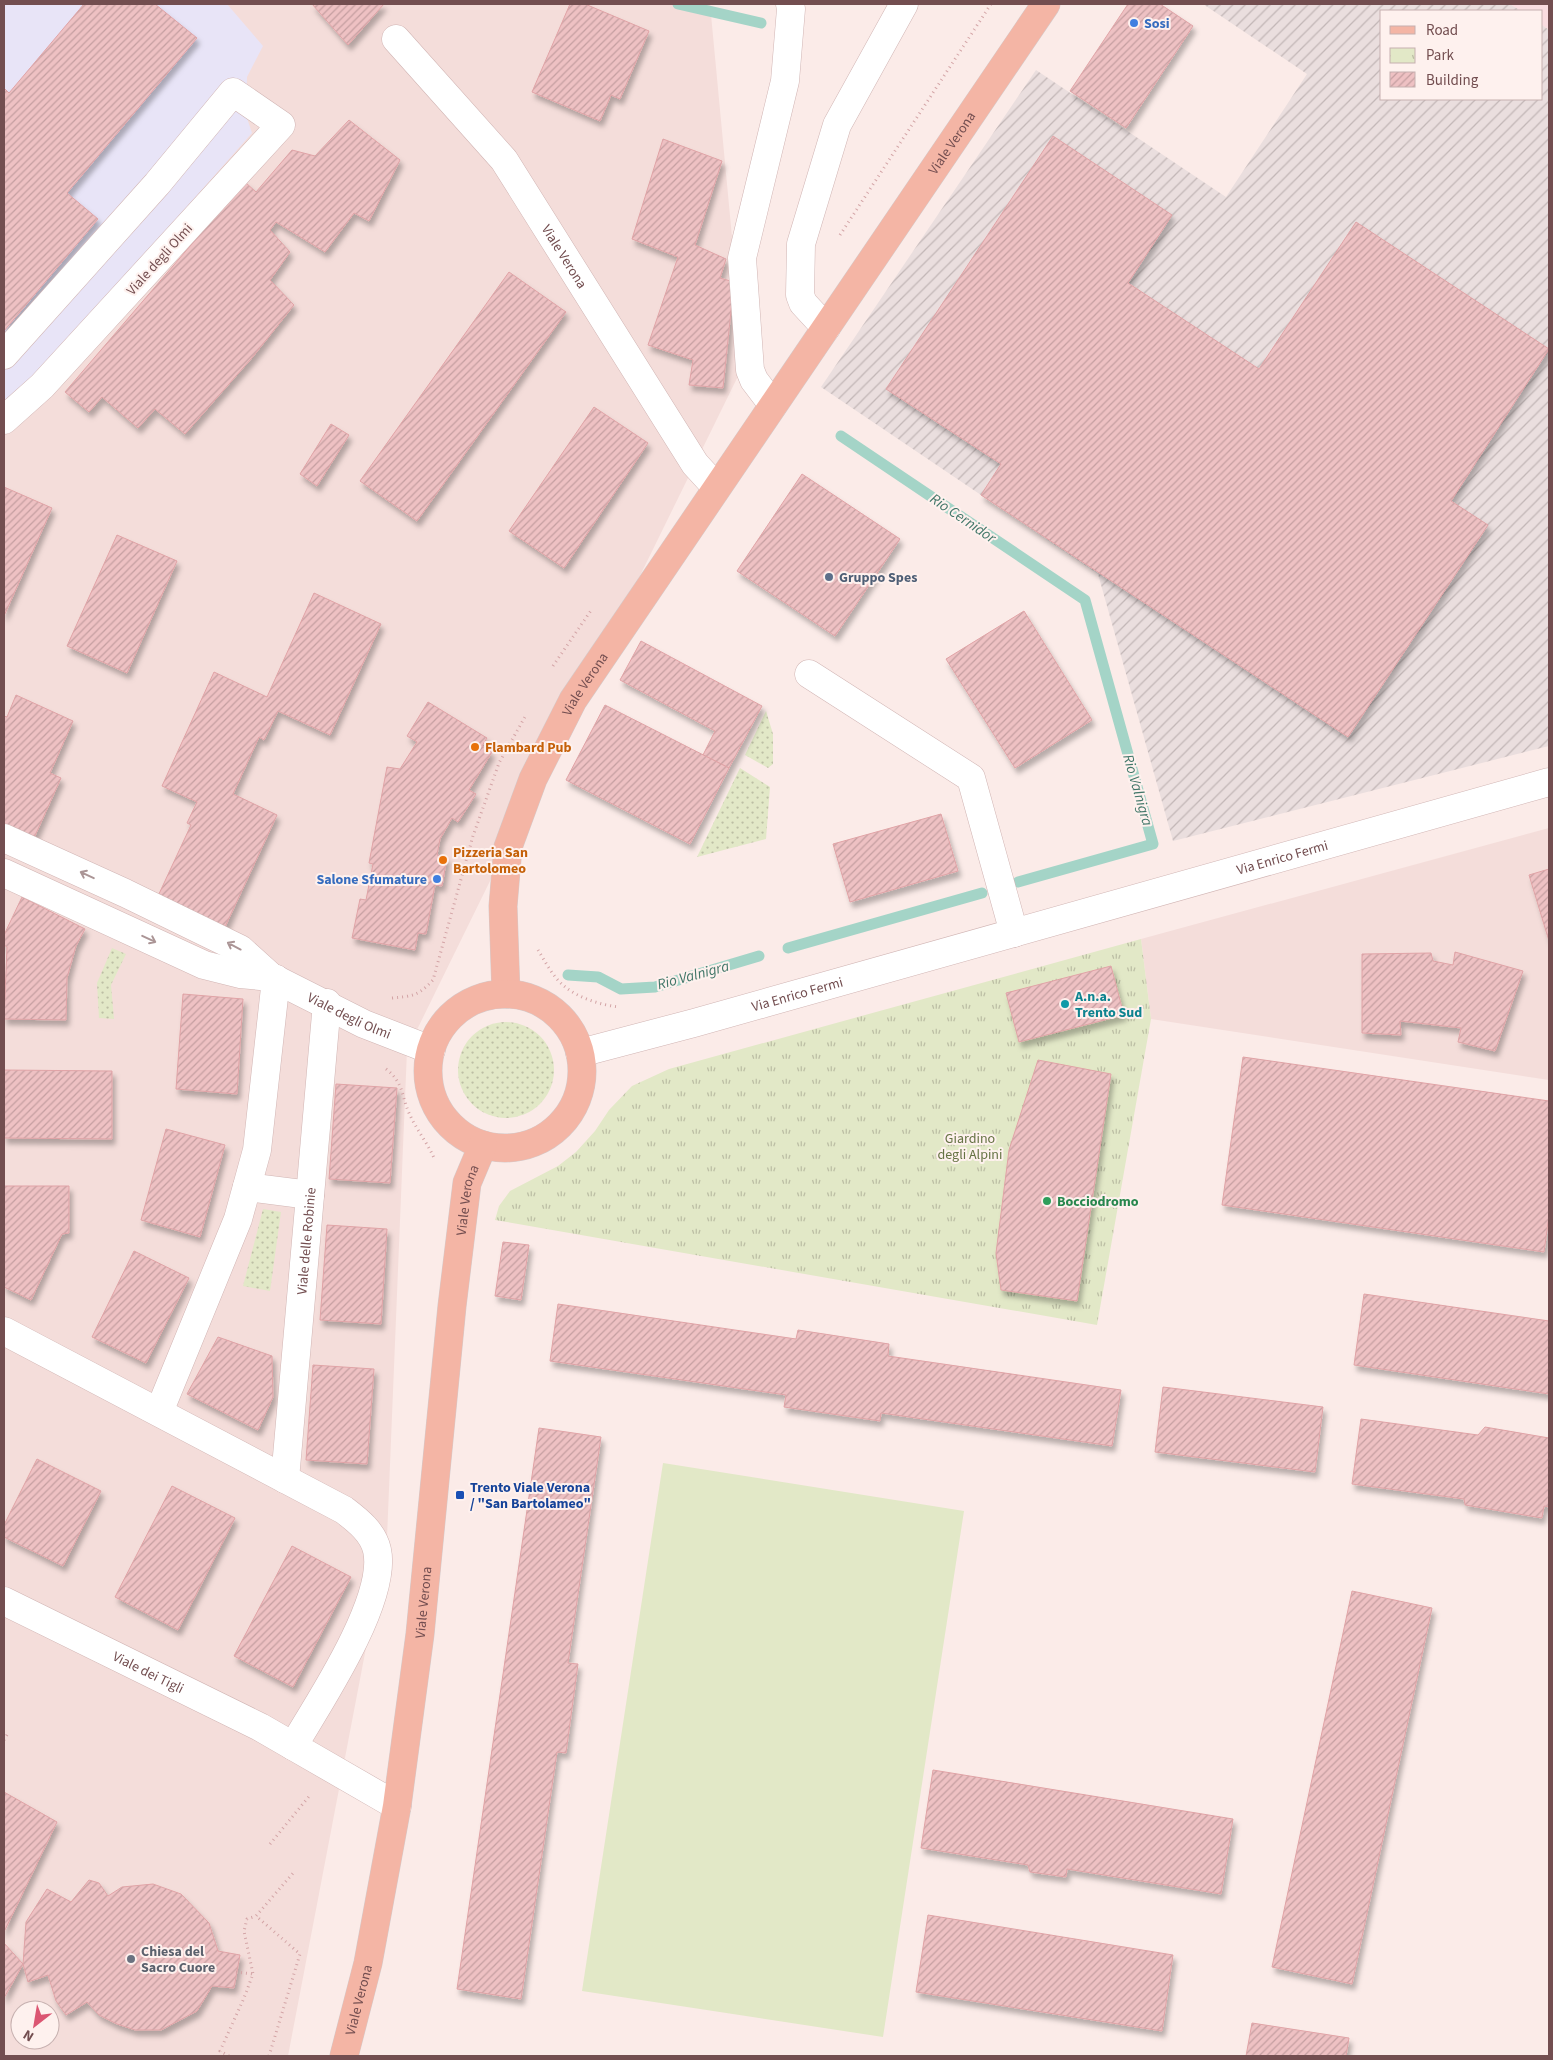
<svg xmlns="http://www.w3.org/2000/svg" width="1553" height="2060" font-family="'Source Sans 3',sans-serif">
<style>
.residential{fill:#f4ddda;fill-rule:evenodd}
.commercial{fill:#fadce0}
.industrial{fill:url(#industrial-furrows)}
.education{fill:#e8e4f7}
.grass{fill:url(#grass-dots)}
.park{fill:url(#park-tufts)}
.garden{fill:#e2e8c7}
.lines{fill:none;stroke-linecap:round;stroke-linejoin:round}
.stream{stroke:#a4d4c7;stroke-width:11}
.building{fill:url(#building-hatch);stroke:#e0a3a6;filter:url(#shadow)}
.minor-casing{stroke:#d1b5b4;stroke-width:29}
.major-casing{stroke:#d5caca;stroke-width:29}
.path{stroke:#d3a4a6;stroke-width:3;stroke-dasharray:1 4;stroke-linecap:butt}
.minor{stroke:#fff;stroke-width:28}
.major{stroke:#f4b5a5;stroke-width:28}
.oneway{stroke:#ab9596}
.shop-dot{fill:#3f7fe0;stroke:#fef1ee;stroke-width:2}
.service-dot{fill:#5c6f8a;stroke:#fef1ee;stroke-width:2}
.food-dot{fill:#e8710a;stroke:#fef1ee;stroke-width:2}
.culture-dot{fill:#0f9aa8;stroke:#fef1ee;stroke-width:2}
.leisure-dot{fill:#2e9e5b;stroke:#fef1ee;stroke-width:2}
.transit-dot{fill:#1a4fb4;stroke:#fef1ee;stroke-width:2}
.worship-dot{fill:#6b7280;stroke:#fef1ee;stroke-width:2}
.labels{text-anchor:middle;stroke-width:4;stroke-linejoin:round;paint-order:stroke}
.shop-label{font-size:14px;font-weight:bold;fill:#366cbe;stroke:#fef1ee;text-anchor:start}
.street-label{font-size:14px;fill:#734e50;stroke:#fef1ee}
.service-label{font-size:14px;font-weight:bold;fill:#4e5e75;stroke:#fef1ee;text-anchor:start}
.food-label{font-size:14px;font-weight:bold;fill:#c56008;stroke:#fef1ee;text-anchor:start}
.culture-label{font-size:14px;font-weight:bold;fill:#0d838f;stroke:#fef1ee;text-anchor:start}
.park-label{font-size:14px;fill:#657243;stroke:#fef1ee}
.leisure-label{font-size:14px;font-weight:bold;fill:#27864d;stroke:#fef1ee;text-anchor:start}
.transit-label{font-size:14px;font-weight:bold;fill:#164399;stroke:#fef1ee;text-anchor:start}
.worship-label{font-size:14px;font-weight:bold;fill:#5b616d;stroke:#fef1ee;text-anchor:start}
.water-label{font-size:15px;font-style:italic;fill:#427769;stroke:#fef1ee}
</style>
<defs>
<pattern id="industrial-furrows" width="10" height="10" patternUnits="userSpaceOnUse" patternTransform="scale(1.25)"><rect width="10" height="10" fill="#eadede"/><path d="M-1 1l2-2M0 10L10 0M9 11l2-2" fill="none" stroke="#c2b6b6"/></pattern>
<pattern id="grass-dots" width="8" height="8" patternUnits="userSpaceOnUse" patternTransform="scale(1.25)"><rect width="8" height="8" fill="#e2e8c7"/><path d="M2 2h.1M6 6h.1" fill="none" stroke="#bcbea4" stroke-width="1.8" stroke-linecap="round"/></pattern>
<pattern id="park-tufts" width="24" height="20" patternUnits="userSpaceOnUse" patternTransform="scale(1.25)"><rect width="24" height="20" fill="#e2e8c7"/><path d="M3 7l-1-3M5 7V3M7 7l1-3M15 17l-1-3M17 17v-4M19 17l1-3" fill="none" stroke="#bcbea4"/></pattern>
<pattern id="building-hatch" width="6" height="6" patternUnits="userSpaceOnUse" patternTransform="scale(1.25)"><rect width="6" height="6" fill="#eec1c3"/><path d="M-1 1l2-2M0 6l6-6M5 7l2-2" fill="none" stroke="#c59fa1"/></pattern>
<filter id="shadow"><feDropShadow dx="3" dy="5.5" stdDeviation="2.5" flood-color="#0004"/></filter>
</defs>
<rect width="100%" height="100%" fill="#fbebe8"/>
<g class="residential">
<path d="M 4,4 L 710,4 L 744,364 L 407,1050 L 387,1538 L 288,2056 L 4,2056 ZM 20,2010 L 50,2010 L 50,2040 L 20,2040 Z"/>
<polygon points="1549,828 1549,1080 1151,1019 1141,939"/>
</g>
<polygon class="commercial" points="1510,4 1549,4 1549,30 1542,25 1542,11 1521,11"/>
<polygon class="industrial" points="1203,4 1510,4 1521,11 1382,11 1382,99 1542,99 1542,25 1549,30 1549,746 1173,841 1098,574 821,387 1036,70 1226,197 1307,74"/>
<polygon class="education" points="4,4 227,4 263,46 247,77 246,115 252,133 116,287 4,407"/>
<g class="grass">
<polygon points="766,711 773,734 773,764 768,768 745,755"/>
<polygon points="740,768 770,787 766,839 697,857"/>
<polygon points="112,948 126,954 111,985 114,1019 99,1018 97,983"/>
<circle cx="506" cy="1070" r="48"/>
<polygon points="263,1209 281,1212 270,1291 243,1286"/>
</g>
<polygon class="park" points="1141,939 1151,1019 1097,1325 495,1220 499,1206 510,1191 558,1166 576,1152 595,1131 609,1110 632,1086 669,1069"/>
<polygon class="garden" points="663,1463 964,1511 883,2037 582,1991"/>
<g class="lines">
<g class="stream">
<polyline points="678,4 761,23"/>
<polyline points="841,436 1085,600 1153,844 1018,882"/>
<polyline points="788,948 982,893"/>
<polyline points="568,975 598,977 621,989 655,987 759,956"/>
</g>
</g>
<g class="building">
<polygon points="84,4 155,4 197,38 67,193 98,219 4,331 4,88 9,93"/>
<polygon points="312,4 384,4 348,45"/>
<polygon points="570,4 585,4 649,31 620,99 611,95 600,121 532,92"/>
<polygon points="1128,4 1160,4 1193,26 1126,128 1070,91"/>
<polygon points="349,120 400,160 369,221 354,213 325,252 276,222 270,230 290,252 270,280 294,305 251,359 185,434 155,409 138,428 102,397 89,412 65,392 245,182 256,192 292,150 315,156"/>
<polygon points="1053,136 1172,215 1128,283 1259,369 1356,222 1549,349 1451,501 1488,525 1348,737 981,495 1001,464 886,389"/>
<polygon points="663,139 722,161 695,245 726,259 720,278 734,282 723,388 689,385 693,360 648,345 678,257 632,239"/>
<polygon points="509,272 566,312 417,521 360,481"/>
<polygon points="594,407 648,443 564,568 509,531"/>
<polygon points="331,424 349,435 317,486 300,474"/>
<polygon points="802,474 900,539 835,636 737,571"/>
<polygon points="4,487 52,508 4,616"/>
<polygon points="117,535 177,561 127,673 67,646"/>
<polygon points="314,593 381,624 330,735 278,711 264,740 259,737 233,794 277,815 225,927 158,896 191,825 187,823 197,802 162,786 214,672 267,697"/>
<polygon points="1024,611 1092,720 1015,768 946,659"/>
<polygon points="641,641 762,706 729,768 703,755 715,731 620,680"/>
<polygon points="16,695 73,721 50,773 61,778 34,838 4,824 4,716 7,717"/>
<polygon points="428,702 487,738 482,746 492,752 469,790 476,794 458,822 452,818 440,839 437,855 447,857 442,886 435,885 426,934 418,933 415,950 352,938 360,899 366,900 373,864 369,863 387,767 400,769 417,742 407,736"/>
<polygon points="605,705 729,768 690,844 566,780"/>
<polygon points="941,814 958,871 850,902 833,844"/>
<polygon points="1549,869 1549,941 1529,875"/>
<polygon points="22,897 85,929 76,946 67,978 66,1020 4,1019 7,947 4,945 4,935"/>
<polygon points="1455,952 1523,971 1495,1051 1458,1042 1461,1028 1400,1021 1401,1035 1362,1033 1362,954 1431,953 1433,961 1453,965"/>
<polygon points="1111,966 1124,1015 1019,1042 1006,993"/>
<polygon points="183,994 243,999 237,1094 176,1089"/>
<polygon points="1243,1057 1549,1101 1549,1216 1544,1252 1222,1205"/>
<polygon points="1038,1060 1111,1074 1077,1301 1001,1290 996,1253 1009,1150"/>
<polygon points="4,1070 112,1071 112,1139 4,1138"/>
<polygon points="336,1084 397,1088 390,1183 329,1179"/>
<polygon points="166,1129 225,1145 200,1237 141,1220"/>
<polygon points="4,1186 69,1186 69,1233 62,1234 31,1300 4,1287"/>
<polygon points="327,1225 387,1229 381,1324 320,1320"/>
<polygon points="503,1242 529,1245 521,1300 495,1296"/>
<polygon points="134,1251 189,1278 146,1363 92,1337"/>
<polygon points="1364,1294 1549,1321 1549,1394 1354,1365"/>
<polygon points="558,1304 796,1339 798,1330 889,1344 888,1356 1121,1390 1112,1446 881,1413 880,1421 784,1407 786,1395 550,1361"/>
<polygon points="218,1337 272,1356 273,1397 258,1430 187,1394"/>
<polygon points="313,1365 374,1369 367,1464 306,1460"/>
<polygon points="1163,1387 1323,1407 1315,1472 1155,1452"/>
<polygon points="1361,1419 1478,1435 1485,1427 1549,1438 1549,1507 1544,1506 1542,1518 1465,1505 1464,1499 1352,1484"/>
<polygon points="539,1428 601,1437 568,1663 578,1664 566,1753 557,1752 521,1999 457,1989"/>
<polygon points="37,1459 101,1491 63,1566 4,1537 4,1525"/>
<polygon points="172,1486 235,1518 178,1630 115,1597"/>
<polygon points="292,1546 351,1577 293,1687 234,1656"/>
<polygon points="1352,1591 1432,1608 1352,1984 1272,1967"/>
<polygon points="933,1770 1233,1819 1221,1894 1067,1869 1066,1877 1030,1872 1028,1865 921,1848"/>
<polygon points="4,1792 57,1822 4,1932"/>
<polygon points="89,1880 99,1883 108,1896 122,1887 153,1884 181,1894 209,1923 218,1951 240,1955 234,1988 212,1986 197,2011 161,2030 135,2030 117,2024 99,2015 87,2002 66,2015 56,2001 48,1975 28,1982 23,1964 26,1922 47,1889 71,1902"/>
<polygon points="928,1915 1173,1955 1162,2031 916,1992"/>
<polygon points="4,1943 23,1964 4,1998"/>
<polygon points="1252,2023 1349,2038 1346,2056 1246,2056"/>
</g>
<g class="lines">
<defs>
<g id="minor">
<path id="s1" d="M 396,39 L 504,160 L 695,464 L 716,487"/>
<polyline points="826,328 803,303 800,295 801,244 837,125 904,4"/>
<polyline points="4,355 157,184 233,92 281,125 42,386 4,420"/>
<polyline points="773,405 754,380 750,370 742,258 785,81 791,9 790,4"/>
<polyline points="809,674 971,778 1014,933"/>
<path id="s2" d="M 4,838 L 125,893 L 240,949 L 271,977 L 364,1024 L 431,1050"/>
<polyline points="4,873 204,965 240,974 271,977"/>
<path id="s3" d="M 580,1053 L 694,1023 L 1549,782"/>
<polyline points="247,1187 310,1195"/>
<path d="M 4,1331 L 344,1510 C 357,1520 373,1532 377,1550 C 388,1599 319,1703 293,1746 L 397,1806"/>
<polyline points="159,1412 238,1219 257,1150 276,979"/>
<path id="s4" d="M 285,1479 L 327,1003"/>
<path id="s5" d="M 4,1601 L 260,1727 L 293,1746"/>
</g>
<g id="major">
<path id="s6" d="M 506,994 L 503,906 L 508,847 L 533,779 L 573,700 L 1046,4"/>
<circle cx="505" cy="1071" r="77"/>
<path id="s7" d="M 344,2056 L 368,1963 L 397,1806 L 420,1634 L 452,1306 L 467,1183 L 483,1145"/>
</g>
</defs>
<use href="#minor" class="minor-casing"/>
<use href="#major" class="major-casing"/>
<g class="path">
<polyline points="840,235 991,4"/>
<polyline points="553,666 592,609"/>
<path d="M 538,950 C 545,961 553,977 564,986 C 578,998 601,1005 619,1007"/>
<path d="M 392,998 C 413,996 418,996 433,980 L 473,836 L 499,763 L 526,715"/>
<path d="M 386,1069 C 404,1083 401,1095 409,1113 C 416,1129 427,1142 434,1158"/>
<polyline points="4,1740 8,1733"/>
<polyline points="270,1844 311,1794"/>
<polyline points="236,1972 253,1974"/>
<polyline points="229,2056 220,2051 244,1998 253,1974 244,1931 247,1919 256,1916"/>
<polyline points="269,2056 300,1954 256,1916 294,1872"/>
</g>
<use href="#minor" class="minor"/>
<use href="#major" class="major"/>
</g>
<defs><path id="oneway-shaft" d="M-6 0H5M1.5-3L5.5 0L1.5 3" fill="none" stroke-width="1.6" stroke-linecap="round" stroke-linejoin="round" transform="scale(1.25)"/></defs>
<g class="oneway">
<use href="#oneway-shaft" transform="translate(87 875) rotate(-155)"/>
<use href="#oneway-shaft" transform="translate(149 939) rotate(25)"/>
<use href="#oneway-shaft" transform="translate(234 946) rotate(-152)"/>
</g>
<g class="shop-dot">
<circle cx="1134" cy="23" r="5"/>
<circle cx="437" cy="879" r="5"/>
</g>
<circle class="service-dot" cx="829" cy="577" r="5"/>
<g class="food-dot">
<circle cx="475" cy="747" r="5"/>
<circle cx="443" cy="860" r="5"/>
</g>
<circle class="culture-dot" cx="1065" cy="1004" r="5"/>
<circle class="leisure-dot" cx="1047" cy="1201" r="5"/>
<rect class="transit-dot" x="455" y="1490" width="10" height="10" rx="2.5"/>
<circle class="worship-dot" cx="131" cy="1959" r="5"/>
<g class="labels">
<g class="shop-label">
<text x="1144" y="28">Sosi</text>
<text x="427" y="884" text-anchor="end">Salone Sfumature</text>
</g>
<g class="street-label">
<text dy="5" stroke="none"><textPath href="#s6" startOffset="982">Viale Verona</textPath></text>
<text dy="5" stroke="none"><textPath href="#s1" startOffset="276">Viale Verona</textPath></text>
<text transform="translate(159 259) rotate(-48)" y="5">Viale degli Olmi</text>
<text dy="5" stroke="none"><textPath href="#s6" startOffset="328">Viale Verona</textPath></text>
<text dy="5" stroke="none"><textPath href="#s3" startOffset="729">Via Enrico Fermi</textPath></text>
<text dy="5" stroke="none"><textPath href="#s3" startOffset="225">Via Enrico Fermi</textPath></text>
<text dy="5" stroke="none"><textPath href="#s2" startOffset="390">Viale degli Olmi</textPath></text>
<text dy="5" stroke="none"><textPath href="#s7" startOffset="866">Viale Verona</textPath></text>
<text dy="5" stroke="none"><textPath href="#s4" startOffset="239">Viale delle Robinie</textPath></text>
<text dy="5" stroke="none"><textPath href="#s7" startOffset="461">Viale Verona</textPath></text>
<text dy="5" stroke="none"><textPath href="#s5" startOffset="161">Viale dei Tigli</textPath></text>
<text dy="5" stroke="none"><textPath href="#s7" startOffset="58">Viale Verona</textPath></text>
</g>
<g class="service-label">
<text x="839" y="582">Gruppo Spes</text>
</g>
<g class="food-label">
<text x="485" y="752">Flambard Pub</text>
<text x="453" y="857">Pizzeria San<tspan x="453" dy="16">Bartolomeo</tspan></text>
</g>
<g class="culture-label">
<text x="1075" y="1001">A.n.a.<tspan x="1075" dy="16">Trento Sud</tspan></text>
</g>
<g class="park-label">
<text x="970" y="1143">Giardino<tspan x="970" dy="16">degli Alpini</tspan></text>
</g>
<g class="leisure-label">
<text x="1057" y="1206">Bocciodromo</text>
</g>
<g class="transit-label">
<text x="470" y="1492">Trento Viale Verona<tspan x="470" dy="16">/ "San Bartolameo"</tspan></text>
</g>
<g class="worship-label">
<text x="141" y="1956">Chiesa del<tspan x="141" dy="16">Sacro Cuore</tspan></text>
</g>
<g class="water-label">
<text transform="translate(963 518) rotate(34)" y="5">Rio Cernidor</text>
<text transform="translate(1138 790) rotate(74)" y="5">Rio Valnigra</text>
<text transform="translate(693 975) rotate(-15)" y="5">Rio Valnigra</text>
</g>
</g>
<rect width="1553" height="2060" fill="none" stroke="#734e50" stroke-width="10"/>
<rect x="1380" y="10" width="162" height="90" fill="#fef1ee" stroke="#c6b0af"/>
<rect x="1390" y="26" width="25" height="8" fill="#f4b5a5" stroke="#c6b0af"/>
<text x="1426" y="35" font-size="15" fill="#734e50">Road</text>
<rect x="1390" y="48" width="25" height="15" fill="url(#park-tufts)" stroke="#c6b0af"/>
<text x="1426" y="60" font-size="15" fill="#734e50">Park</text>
<rect x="1390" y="72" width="25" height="15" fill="url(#building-hatch)" stroke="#c6b0af"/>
<text x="1426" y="85" font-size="15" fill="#734e50">Building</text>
<g transform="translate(35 2025) rotate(211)"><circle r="24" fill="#fef1ee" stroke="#c6b0af"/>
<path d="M0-4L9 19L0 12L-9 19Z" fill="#db5672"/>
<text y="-8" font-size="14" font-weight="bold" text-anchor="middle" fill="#734e50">N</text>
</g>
</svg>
